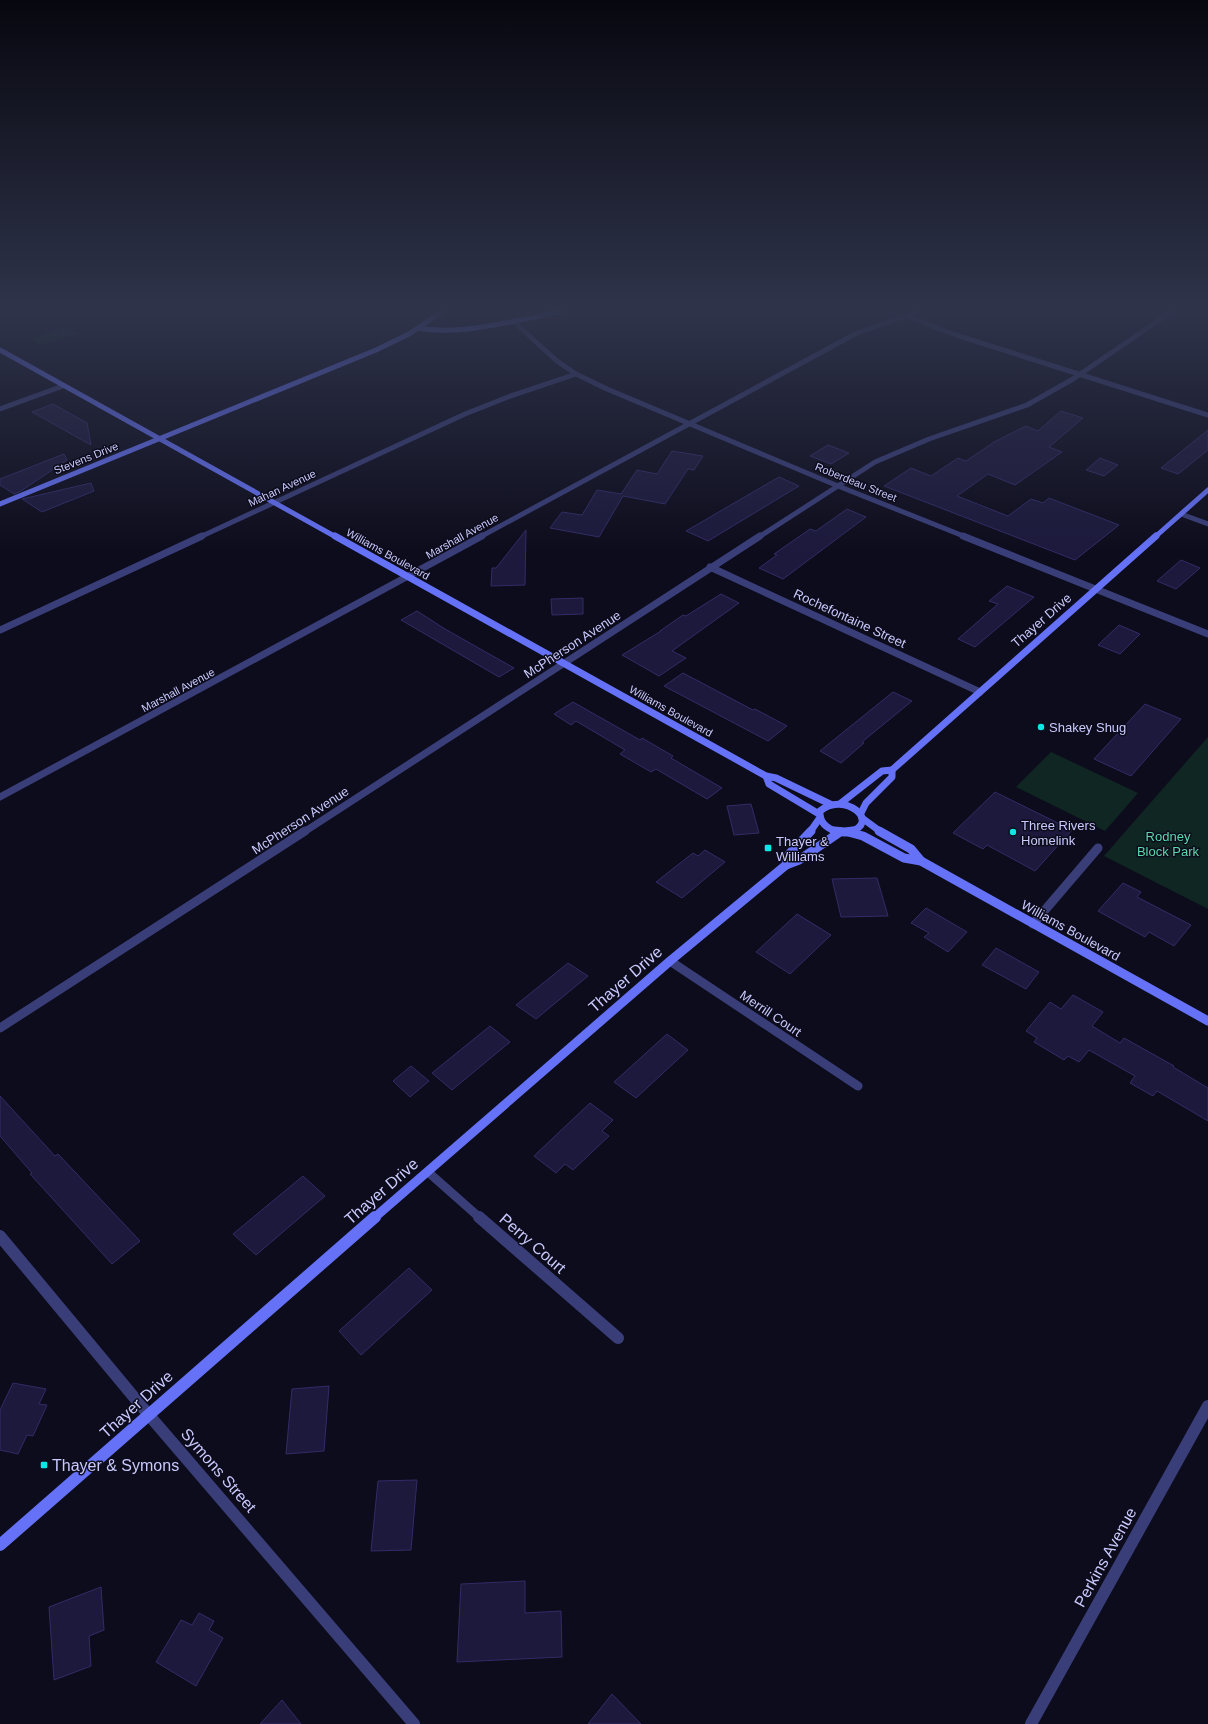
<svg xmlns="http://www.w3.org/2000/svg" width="1208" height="1724" font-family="Helvetica,sans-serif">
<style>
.green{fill:#0f2622}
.building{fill:#1c193c;stroke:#312c67}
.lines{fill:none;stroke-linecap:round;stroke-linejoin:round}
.lane{stroke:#393e79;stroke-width:9}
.street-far3{stroke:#393e79;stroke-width:5}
.street-far2{stroke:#393e79;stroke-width:7}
.street-far1{stroke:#393e79;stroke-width:9}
.street{stroke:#393e79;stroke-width:12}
.secondary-far3{stroke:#6572f8;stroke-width:5}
.secondary-far2{stroke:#6572f8;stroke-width:7}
.secondary-far1{stroke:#6572f8;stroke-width:9}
.secondary{stroke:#6572f8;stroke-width:12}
.poi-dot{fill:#0ae8e5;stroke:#0d0c1c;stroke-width:1.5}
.labels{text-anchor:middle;stroke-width:3;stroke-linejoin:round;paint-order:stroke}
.far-street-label{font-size:11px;fill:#c9c9fd;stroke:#0d0c1c}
.street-label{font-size:13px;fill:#c9c9fd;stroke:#0d0c1c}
.poi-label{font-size:13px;fill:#c9c9fd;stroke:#0d0c1c;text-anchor:start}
.park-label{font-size:13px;fill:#5ad8aa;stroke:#0d0c1c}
.near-street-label{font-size:16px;fill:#c9c9fd;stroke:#0d0c1c}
.near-poi-label{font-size:16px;fill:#c9c9fd;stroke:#0d0c1c;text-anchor:start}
</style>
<rect width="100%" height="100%" fill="#0d0c1c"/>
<g class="green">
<polygon points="67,327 77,334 40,345 31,338"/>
<polygon points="1208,737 1208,909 1104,856"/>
<polygon points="1051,752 1138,793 1105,831 1016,787"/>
</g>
<g class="building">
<polygon points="53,404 87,423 91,445 32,412"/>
<polygon points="1061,411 1083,418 1049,447 1062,452 1015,485 988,474 957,496 1008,516 1031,499 1043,503 1049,498 1119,525 1075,560 884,486 911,468 931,476 958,458 966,461 994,442 1026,426 1038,431"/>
<polygon points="1208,430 1208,450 1178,474 1161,468"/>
<polygon points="828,445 849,453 831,464 810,456"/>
<polygon points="672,451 703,456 694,470 688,469 665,504 623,496 599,537 550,528 562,512 582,515 597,490 621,494 637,470 657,474"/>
<polygon points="64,454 67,460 21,491 14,494 0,485 0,479"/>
<polygon points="1100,458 1118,465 1104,476 1086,470"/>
<polygon points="779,477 799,486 708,541 686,531"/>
<polygon points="91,483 94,491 42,512 22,499"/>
<polygon points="847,509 866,517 783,579 759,568 777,555 774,554 810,529 816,531"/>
<polygon points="526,530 525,585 491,586 492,568 496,568"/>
<polygon points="1181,560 1200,568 1176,589 1157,581"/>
<polygon points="1007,586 1034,597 975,647 958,639 998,604 989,601"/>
<polygon points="721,594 739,603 672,651 686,658 659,676 622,655 661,631 660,631 683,615 686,616"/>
<polygon points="583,598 583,614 552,615 551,599"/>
<polygon points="417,611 445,629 514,668 499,677 401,620"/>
<polygon points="1119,625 1140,634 1120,654 1098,645"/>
<polygon points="683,673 753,710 755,709 787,726 768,741 664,686"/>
<polygon points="893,692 912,701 862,742 864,743 841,763 820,751"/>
<polygon points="573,702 640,740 642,738 673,756 671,758 722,788 707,799 656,769 651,772 620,754 625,750 576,721 571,725 554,714"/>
<polygon points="1145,704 1181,719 1131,776 1094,759"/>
<polygon points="995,792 1072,830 1035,871 987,845 983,849 953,833"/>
<polygon points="751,804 759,833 734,835 727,806"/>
<polygon points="705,850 725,862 682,898 656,882 693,853 698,856"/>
<polygon points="877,878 888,916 841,917 832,879"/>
<polygon points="1123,883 1141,892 1137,897 1191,925 1174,946 1149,932 1145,937 1098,911"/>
<polygon points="926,908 967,932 948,952 924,937 929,933 911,923"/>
<polygon points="797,914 831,935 790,974 756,952"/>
<polygon points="996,948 1039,972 1026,989 982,965"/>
<polygon points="568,963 588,976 536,1019 516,1005"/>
<polygon points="1073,995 1103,1012 1092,1026 1120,1043 1124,1038 1174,1066 1173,1067 1208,1088 1208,1121 1157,1091 1153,1096 1130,1083 1135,1076 1089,1050 1079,1062 1068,1056 1064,1060 1034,1042 1037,1038 1026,1031 1050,1002 1061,1009"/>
<polygon points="490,1026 510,1042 452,1090 432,1073"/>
<polygon points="667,1034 688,1050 636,1098 614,1082"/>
<polygon points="411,1066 429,1081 410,1097 393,1081"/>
<polygon points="0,1096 55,1156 58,1154 140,1241 112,1264 30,1174 32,1173 0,1136"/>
<polygon points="590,1103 613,1120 602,1131 609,1136 573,1170 565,1164 556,1173 534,1156"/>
<polygon points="303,1176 325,1196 256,1255 233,1234"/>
<polygon points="409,1268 432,1290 361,1355 339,1331"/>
<polygon points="13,1383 46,1389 39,1404 47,1405 33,1436 27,1435 18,1454 0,1450 0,1410"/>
<polygon points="329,1386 324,1451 286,1454 292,1389"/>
<polygon points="417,1480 411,1550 371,1551 378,1481"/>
<polygon points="525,1581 525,1613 561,1611 562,1657 457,1662 461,1584"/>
<polygon points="101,1587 104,1630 89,1636 91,1666 54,1680 49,1607"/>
<polygon points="199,1613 214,1621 209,1630 223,1638 196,1686 156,1662 181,1620 192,1625"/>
<polygon points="612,1694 641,1724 588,1724"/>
<polygon points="282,1700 301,1724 260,1724"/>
</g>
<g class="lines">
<polyline class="lane" points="1033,924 1098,848"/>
<g class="street-far3">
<polyline points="904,315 956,335 1208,415"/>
<polyline points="513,321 557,361 576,374 607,389 838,486 966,537"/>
<polyline points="0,409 63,386"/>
<polyline points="1181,514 1208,524"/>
<polyline points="200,537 465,414 508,397 576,374"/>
<polyline points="480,537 857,333 917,312"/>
<polyline points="759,537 875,462 929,439 1027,405 1073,379 1171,312"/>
</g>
<g class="street-far2">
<polyline points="963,536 1208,634"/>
<polyline points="710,567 980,692"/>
<polyline points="0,630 202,536"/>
<polyline points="0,797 482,536"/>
<polyline points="304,832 760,536"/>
</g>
<g class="street-far1">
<polyline points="670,961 858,1086"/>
<polyline points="0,1028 305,831"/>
<polyline points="428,1172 480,1218"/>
</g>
<g class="street">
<polyline points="479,1217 618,1338"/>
<polyline points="0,1236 148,1414 414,1724"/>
<polyline points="1031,1724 1208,1406"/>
</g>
<g class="secondary-far3">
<path d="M 418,328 C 464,336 514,320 560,312"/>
<polyline points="0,350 336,537"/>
<polyline points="0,504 376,350 409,334 441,312"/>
<polyline points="1155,537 1208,490"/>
</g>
<g class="secondary-far2">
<polyline points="335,536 766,776 776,778 830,804"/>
<polyline points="766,776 769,784 819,814"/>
<polyline points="841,803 882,771 892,770 1156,536"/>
<polyline points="861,813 866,803 892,777 892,770"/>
<polyline points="862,818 881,832"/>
<polyline points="810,832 819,819"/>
<path d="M 837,832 C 827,828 819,823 820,811 C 844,790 883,823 849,832"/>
</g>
<g class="secondary-far1">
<polyline points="834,831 845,832 853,831"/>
<polyline points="879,831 911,849 921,861"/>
<polyline points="848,832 863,836 904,858 921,861 1208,1021"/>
<polyline points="786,865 789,854 811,831"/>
<polyline points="374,1218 670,961 786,865 799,860 840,832"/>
</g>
<polyline class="secondary" points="0,1545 375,1217"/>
</g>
<linearGradient id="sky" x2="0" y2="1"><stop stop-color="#07070f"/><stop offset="0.56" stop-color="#2f344b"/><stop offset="1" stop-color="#2f344b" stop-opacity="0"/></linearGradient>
<rect width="1208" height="553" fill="url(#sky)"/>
<g class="poi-dot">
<circle cx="1041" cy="727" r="4"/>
<circle cx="1013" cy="832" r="4"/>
<rect x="764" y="844" width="8" height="8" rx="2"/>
<rect x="40" y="1461" width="8" height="8" rx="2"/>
</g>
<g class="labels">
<g class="far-street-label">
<text transform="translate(86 458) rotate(-22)" y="4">Stevens Drive</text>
<text transform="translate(856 482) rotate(22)" y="4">Roberdeau Street</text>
<text transform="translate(282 488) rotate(-25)" y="4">Mahan Avenue</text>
<text transform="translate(462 536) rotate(-29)" y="4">Marshall Avenue</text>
<text transform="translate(388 554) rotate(29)" y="4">Williams Boulevard</text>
<text transform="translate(178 690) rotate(-28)" y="4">Marshall Avenue</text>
<text transform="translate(671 711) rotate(29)" y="4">Williams Boulevard</text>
</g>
<g class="street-label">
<text transform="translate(850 618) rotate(25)" y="5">Rochefontaine Street</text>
<text transform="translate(1041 620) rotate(-41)" y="5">Thayer Drive</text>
<text transform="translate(572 644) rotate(-33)" y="5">McPherson Avenue</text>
<text transform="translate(300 820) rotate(-33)" y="5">McPherson Avenue</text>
<text transform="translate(1071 930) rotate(29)" y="5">Williams Boulevard</text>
<text transform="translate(771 1013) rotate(34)" y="5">Merrill Court</text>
</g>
<g class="poi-label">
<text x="1049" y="732">Shakey Shug</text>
<text x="1021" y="830">Three Rivers<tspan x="1021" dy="15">Homelink</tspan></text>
<text x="776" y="846">Thayer &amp;<tspan x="776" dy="15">Williams</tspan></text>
</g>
<g class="park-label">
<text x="1168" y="841">Rodney<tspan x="1168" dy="15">Block Park</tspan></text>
</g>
<g class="near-street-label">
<text transform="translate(625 979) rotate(-41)" y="6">Thayer Drive</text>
<text transform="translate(381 1191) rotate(-41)" y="6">Thayer Drive</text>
<text transform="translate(533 1243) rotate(41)" y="6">Perry Court</text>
<text transform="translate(136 1404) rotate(-42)" y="6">Thayer Drive</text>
<text transform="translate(219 1470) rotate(49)" y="6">Symons Street</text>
<text transform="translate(1105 1557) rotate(-61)" y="6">Perkins Avenue</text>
</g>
<g class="near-poi-label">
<text x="52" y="1471">Thayer &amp; Symons</text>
</g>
</g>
</svg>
